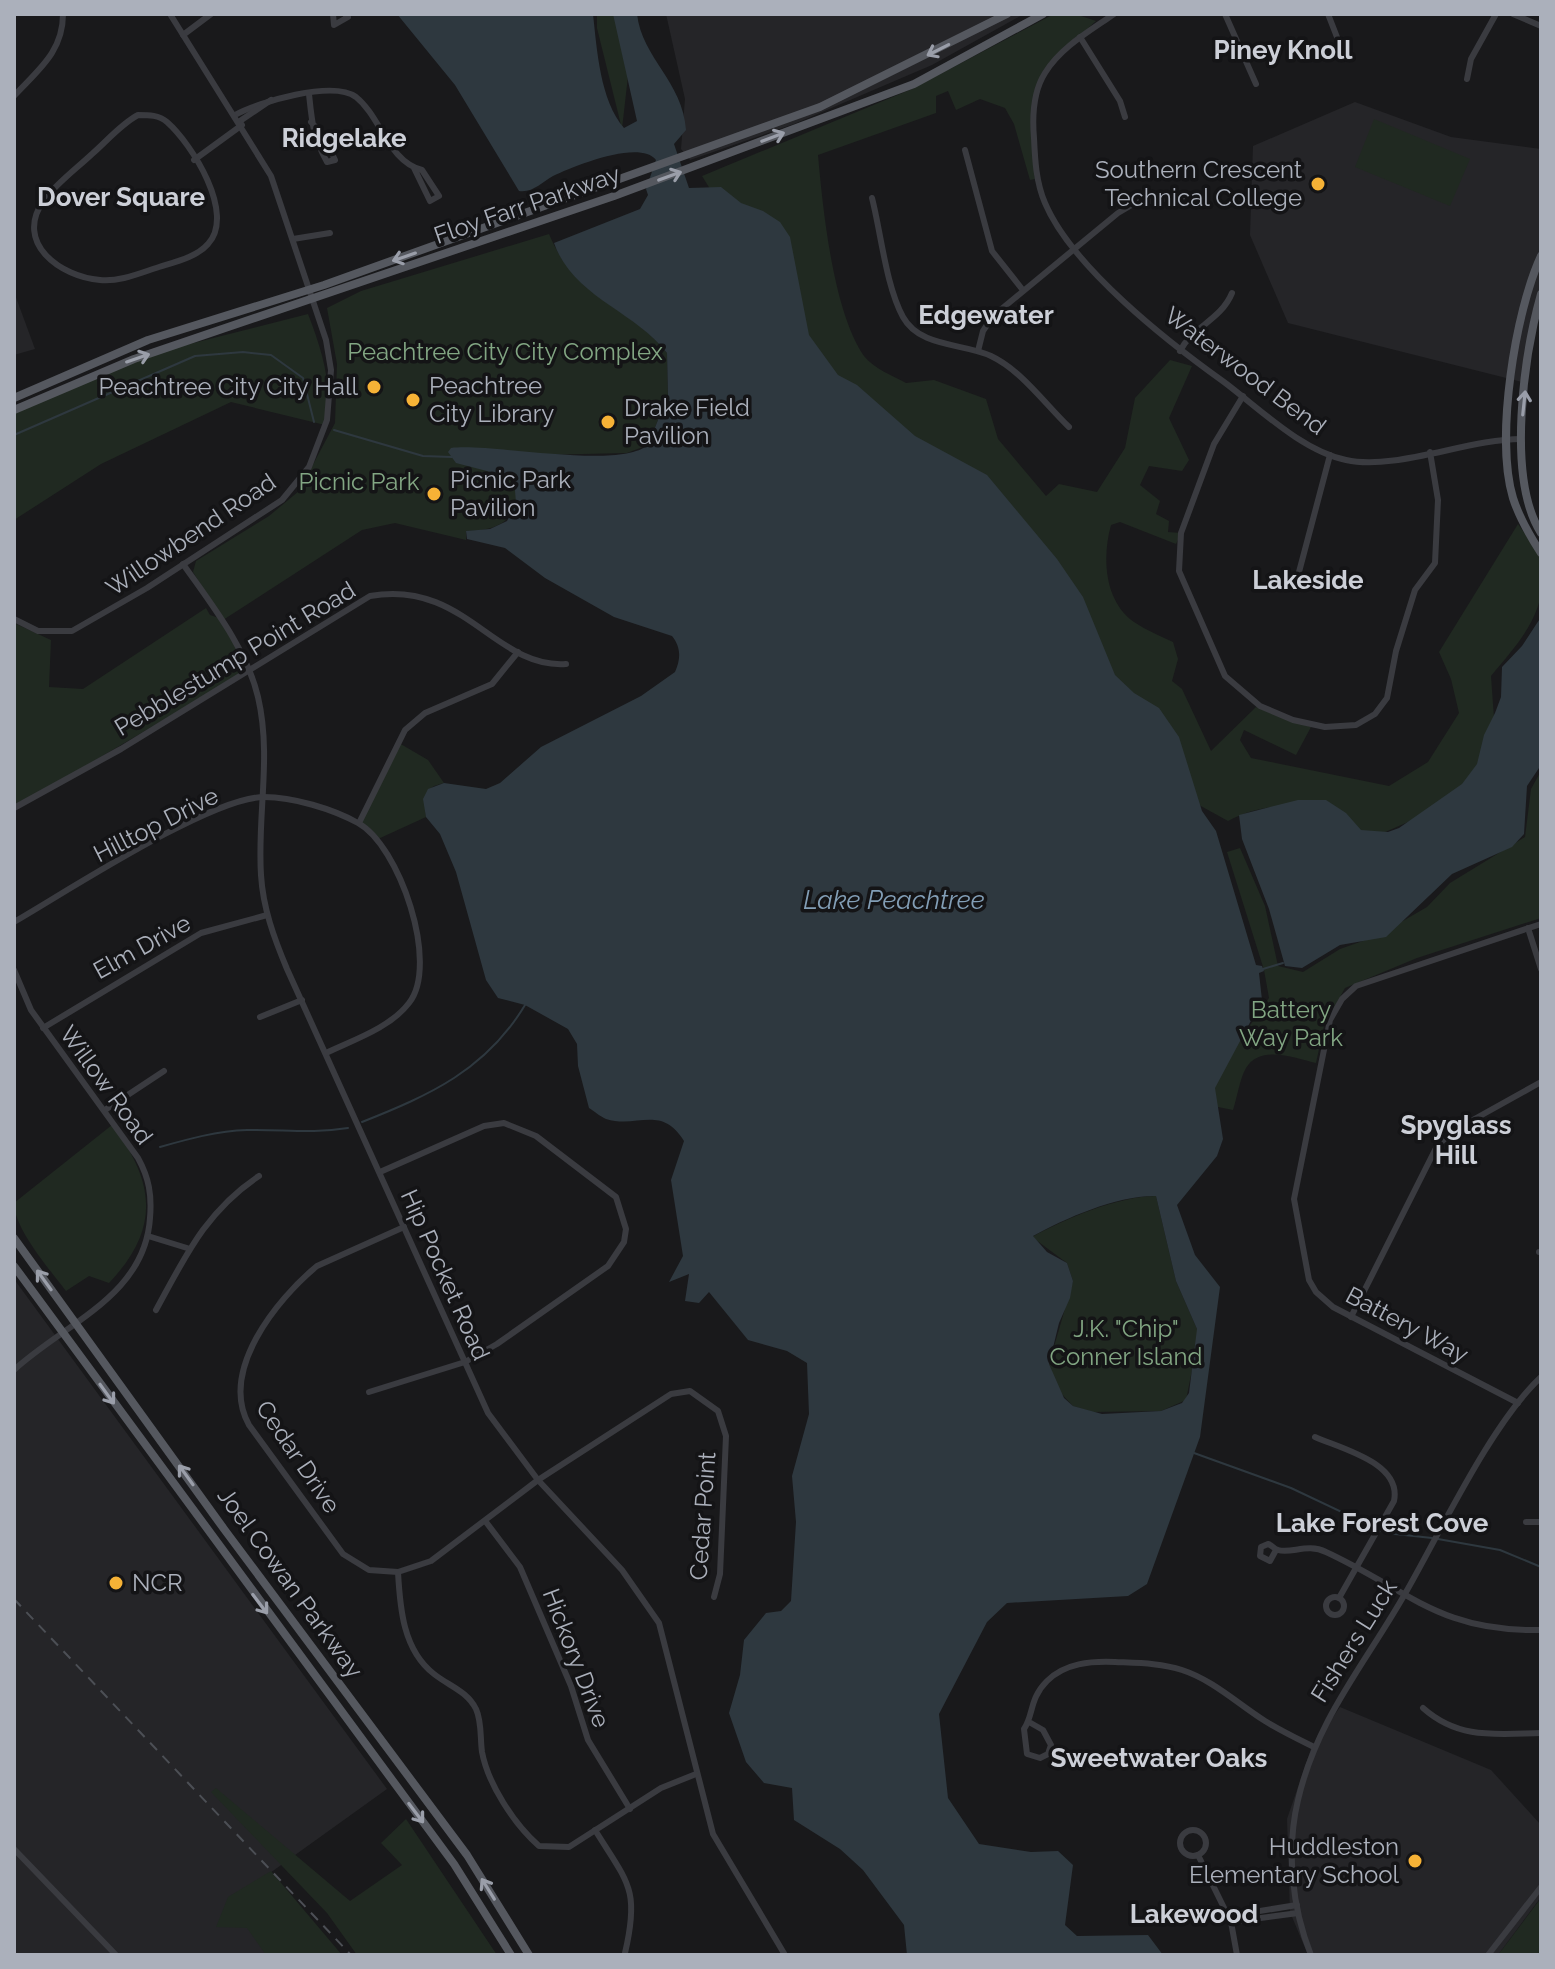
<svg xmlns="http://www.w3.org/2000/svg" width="1555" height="1969" font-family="Raleway,sans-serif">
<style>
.built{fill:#252528}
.green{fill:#202921}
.water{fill:#2e383f;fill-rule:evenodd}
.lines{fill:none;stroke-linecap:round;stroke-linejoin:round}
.stream{stroke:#2e383f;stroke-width:2}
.minor{stroke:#3a3b40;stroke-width:6}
.major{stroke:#55585f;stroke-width:8}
.rail{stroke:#4c4f55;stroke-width:2;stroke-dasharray:10 8;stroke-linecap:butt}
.oneway{stroke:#9a9ea9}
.poi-dot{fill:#f6b236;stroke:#141416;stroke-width:3}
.labels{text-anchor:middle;stroke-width:7;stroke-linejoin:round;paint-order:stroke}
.poi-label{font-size:24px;fill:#abb0bb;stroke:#141416;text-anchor:start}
.street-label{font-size:24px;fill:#abb0bb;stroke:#141416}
.park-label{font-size:24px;fill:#82a683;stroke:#141416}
.neighbourhood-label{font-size:26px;font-weight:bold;fill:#cccfd7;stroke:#141416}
.water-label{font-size:26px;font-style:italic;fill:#829eb6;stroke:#141416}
</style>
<rect width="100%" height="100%" fill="#19191b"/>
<g class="built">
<polygon points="666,14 1024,14 932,65 794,124 690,160 681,149 685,99"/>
<polygon points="1355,102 1451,137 1541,149 1541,295 1526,383 1288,323 1250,235 1253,146"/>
<polygon points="14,292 35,349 14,355"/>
<polygon points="14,1279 387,1789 231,1901 273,1955 14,1955"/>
<polygon points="1340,1707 1491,1770 1541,1825 1541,1897 1498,1955 1308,1955 1290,1912 1287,1819 1311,1749"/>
</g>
<g class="green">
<polygon points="597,14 635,14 622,129 597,28"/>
<path d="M 1054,14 L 1075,14 L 1096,21 C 1028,81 1029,89 1035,179 L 1030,180 L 1014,124 L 1005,108 L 980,99 L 956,110 L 948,91 L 936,96 L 936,113 L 818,155 C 823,210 833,311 864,356 C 873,368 893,376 906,383 L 934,380 L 986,399 L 998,439 L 1046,496 L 1059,484 L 1097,492 L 1125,448 L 1135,398 L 1170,360 L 1192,366 L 1169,418 L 1189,460 L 1182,471 L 1149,466 L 1140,485 L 1160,501 L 1156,514 L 1169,521 L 1168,532 L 1181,533 L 1176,544 L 1120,522 L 1111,525 C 1102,557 1104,601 1134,622 C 1146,630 1160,636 1173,642 L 1178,659 L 1172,681 L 1182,689 L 1211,751 L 1256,707 L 1311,727 L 1296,755 L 1244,730 L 1240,740 L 1251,758 L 1389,786 L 1428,762 L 1459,713 L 1451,679 L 1439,652 L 1518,524 C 1525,535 1539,549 1541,561 C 1550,610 1520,641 1491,676 L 1495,732 L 1478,791 L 1374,837 C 1322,811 1285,792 1228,821 L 1190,800 L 824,373 L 702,176 L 912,89 Z"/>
<polygon points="1374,119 1470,159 1450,206 1355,167"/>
<path d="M 549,234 C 578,303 629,304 667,353 L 668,395 L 648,445 L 627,453 L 539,455 L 514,478 C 524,516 502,531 466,531 L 466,540 L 395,523 L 362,530 L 223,620 L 250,669 L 14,808 L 14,623 L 51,640 L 49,687 L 83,689 L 206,608 L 210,615 L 222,619 L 193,572 L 196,561 L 269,516 L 299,491 L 335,423 L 337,364 L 327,308 L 361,291 Z"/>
<path d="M 308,314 C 322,350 334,388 325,425 L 231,402 L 101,464 L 14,520 L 14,413 L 150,354 Z"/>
<path d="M 399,743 L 428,760 L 444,783 C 421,788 425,798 426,817 L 378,839 L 359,823 Z"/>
<path d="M 1541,771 L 1541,918 L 1417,958 L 1345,988 L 1324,1026 L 1316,1063 C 1296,1058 1260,1044 1246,1068 C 1240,1078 1237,1098 1233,1110 L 1208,1105 L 1225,1061 L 1269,998 L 1264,970 L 1227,852 L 1240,848 L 1265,906 L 1278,966 L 1303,972 L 1340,949 L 1377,936 L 1427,907 L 1450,883 L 1525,837 L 1531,789 Z"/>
<path d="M 112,1125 C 156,1183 160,1229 109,1283 L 89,1276 L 66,1291 C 51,1271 14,1229 14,1203 Z"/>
<path d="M 1156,1196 L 1176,1281 L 1197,1329 L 1197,1345 L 1186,1400 L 1161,1411 L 1092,1412 L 1073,1406 L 1058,1390 L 1049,1364 L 1073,1281 L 1067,1263 L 1032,1237 C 1065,1219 1118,1196 1156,1196 Z"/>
<polygon points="216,1788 350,1901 402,1865 381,1843 406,1819 497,1955 357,1955 327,1913 211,1792"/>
<polygon points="271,1871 342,1955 266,1955 247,1928 216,1927 228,1897"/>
<polygon points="1541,1898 1541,1955 1498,1955"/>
</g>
<g class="water">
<path d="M 397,14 L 593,14 C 597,50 600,100 624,128 L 637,121 L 613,14 L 637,14 C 642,58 683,82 686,130 L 674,144 L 689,188 L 721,187 L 741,203 L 763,211 L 780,222 L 790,237 L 809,335 L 838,375 L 857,385 L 915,436 L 987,475 L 1057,559 L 1083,597 L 1115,675 L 1134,693 L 1159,708 L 1179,737 L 1202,811 L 1216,831 L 1256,965 L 1262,966 L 1264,971 L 1259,973 L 1262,1000 L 1215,1088 L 1223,1139 L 1217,1156 L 1177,1205 L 1195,1255 L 1220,1287 L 1200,1437 L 1147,1584 L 1128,1596 L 1007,1603 L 987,1622 L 939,1714 L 948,1798 L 979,1844 L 1031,1852 L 1058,1851 L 1073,1865 L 1065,1925 L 1077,1936 L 1148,1935 L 1163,1955 L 907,1955 L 904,1925 L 863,1870 L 840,1849 L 794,1820 L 792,1788 L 764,1783 L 746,1762 L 729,1713 L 740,1675 L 744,1640 L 766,1613 L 781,1611 L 791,1601 L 796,1522 L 792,1476 L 809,1414 L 807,1363 L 787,1351 L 748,1340 L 709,1292 L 699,1303 L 685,1301 L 689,1274 L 669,1282 L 683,1256 L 671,1180 L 684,1141 C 661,1104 637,1129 606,1119 C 601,1117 594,1111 589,1108 L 578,1066 L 577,1044 L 568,1029 L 525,1005 L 498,998 L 486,980 L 456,872 L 440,834 L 426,817 L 423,799 L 428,789 L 444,783 L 486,789 L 500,783 L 541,747 L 641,696 L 675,672 C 681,659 681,647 672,636 L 614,617 L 545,578 L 505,548 L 467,539 L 466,531 L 490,529 L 507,521 L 516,503 L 514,478 L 456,463 L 448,452 L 451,448 C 494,443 618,470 648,445 L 668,395 L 667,353 C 635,311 573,297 554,243 L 640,209 L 648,195 L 646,189 L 656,160 C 640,139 574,166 553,176 C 542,182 533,193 519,191 L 455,85 ZM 1156,1196 L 1176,1281 L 1197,1329 L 1189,1393 L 1182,1403 L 1161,1411 L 1102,1414 L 1073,1406 L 1064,1398 L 1049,1364 L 1059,1323 L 1070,1298 L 1073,1281 L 1067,1263 L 1047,1252 L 1033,1236 C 1066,1218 1118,1195 1156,1196 Z"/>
<polygon points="1541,617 1541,765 1527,786 1524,834 1512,847 1452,874 1386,937 1340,945 1302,968 1285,966 1269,909 1242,839 1239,815 1298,800 1326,800 1346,813 1361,830 1388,832 1399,828 1462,784 1477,764 1484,735 1495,713 1501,697 1502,667 1522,646"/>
</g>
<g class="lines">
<g class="stream">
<polyline points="334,430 423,456 452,457"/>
<polyline points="14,435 195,356 243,352 271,355 303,378 314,422"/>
<polyline points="1263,969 1283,963"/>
<path d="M 362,1122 C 430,1095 486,1070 525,1005"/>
<path d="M 160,1147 C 188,1139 217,1131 247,1130 C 283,1129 310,1134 348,1128"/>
<polyline points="1194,1453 1291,1488 1386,1533 1432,1538"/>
<polyline points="1438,1539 1500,1550 1541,1567"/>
</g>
<g class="minor">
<polyline points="333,14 334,25 348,17 345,14"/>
<path d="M 1114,14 C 1090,31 1061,47 1045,73 C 1033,92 1032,115 1034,138 C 1035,160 1036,182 1045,203 C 1072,267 1168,342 1224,382 C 1260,409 1302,451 1346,460 C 1395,471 1468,439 1521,439"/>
<polyline points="1225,14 1256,84"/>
<polyline points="1328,14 1342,50"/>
<polyline points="1513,14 1541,26"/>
<polyline points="183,35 211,14"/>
<polyline points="1080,37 1120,101 1125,117"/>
<polyline points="1467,79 1471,59 1496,14"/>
<path d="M 309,94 C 312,123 313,137 327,162 L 335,160 L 323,135 L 311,122"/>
<path d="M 14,96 C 38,70 63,52 63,14"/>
<path d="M 138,115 C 149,115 159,115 167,122 C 192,144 236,214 208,244 C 197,257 175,262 159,267 C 140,273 120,282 100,280 C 61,277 13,243 44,200 C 57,183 76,169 92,154 C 107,141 121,124 138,115 Z"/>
<path d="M 235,115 C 258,102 333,80 356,97 C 381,117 388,161 422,170 L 439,196 L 430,201 L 414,168"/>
<polyline points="240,121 271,100"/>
<polyline points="965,150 992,251 1022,289"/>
<polyline points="194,160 242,125"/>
<path d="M 872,198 C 881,233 886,286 903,317 C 920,348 964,343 991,356 C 1021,370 1045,404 1069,427"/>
<polyline points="293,239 330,233"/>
<polyline points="978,351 983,331 993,316 1118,213 1135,203 1193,195"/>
<path d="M 1180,351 C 1192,327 1221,320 1232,293"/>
<polyline points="1243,396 1214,444 1181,533 1179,571 1225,676 1260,706 1293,720 1325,727 1356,725 1375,714 1387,698 1396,651 1415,590 1435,563 1438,500 1430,452"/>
<path d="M 183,564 C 211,604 247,649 258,697 C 272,757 257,815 261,875 C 263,908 274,938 287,969 L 488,1413 L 538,1480 L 622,1570 L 659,1623 L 713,1834 L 785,1955"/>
<polyline points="1299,572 1330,455"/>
<polyline points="14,619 38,631 72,631 147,588 282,500 309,467 327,420 331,370 326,340 271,176 170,14"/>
<path d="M 14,808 L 121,749 L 370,596 C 464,579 495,669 566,664"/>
<polyline points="359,823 405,730 425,713 492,684 518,652"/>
<path d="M 14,922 C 66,892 211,797 264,797 C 293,797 333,809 358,823 C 399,845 440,964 409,1003 C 390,1028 353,1040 326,1053"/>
<polyline points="1528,928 1541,969"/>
<path d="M 14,970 L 31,1010 L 138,1158 C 149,1178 152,1195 150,1218 C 145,1296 65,1323 14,1370"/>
<polyline points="260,1017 302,1000"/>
<polyline points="43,1028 201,933 267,915"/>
<polyline points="105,1110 164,1071"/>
<path d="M 404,1227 L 317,1266 C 276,1300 219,1371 249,1425 L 343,1554 L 369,1570 L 398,1572 L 431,1561 L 538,1480 L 671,1394 L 690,1391 L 718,1411 L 726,1436 L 720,1574 L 714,1597"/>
<polyline points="148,1236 187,1248"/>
<polyline points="1539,1252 1541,1252"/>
<path d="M 156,1310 C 185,1257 206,1211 259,1176"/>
<polyline points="1351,1317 1437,1146 1453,1131 1541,1082"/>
<polyline points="369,1392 465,1362 497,1344 608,1266 624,1242 626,1229 616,1197 536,1136 504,1123 484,1126 380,1172"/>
<polyline points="1518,1403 1333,1307 1316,1292 1309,1280 1294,1199 1330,1020 1342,999 1356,986 1541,924"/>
<path d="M 1315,1437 C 1342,1449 1402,1463 1394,1501 L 1339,1598"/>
<polyline points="486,1522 520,1567 571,1686 588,1740 630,1809"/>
<polyline points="1526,1522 1541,1522"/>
<path d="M 1276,1550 L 1270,1561 L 1260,1556 L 1261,1547 L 1268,1544 C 1272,1545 1274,1549 1278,1550 C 1291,1554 1308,1543 1326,1552 C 1410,1591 1439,1632 1541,1630"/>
<path d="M 398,1572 C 400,1608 403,1650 434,1674 C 449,1686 467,1691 476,1709 C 482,1722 480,1738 482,1752 C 488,1784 514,1824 539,1846 L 569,1847 L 661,1788 L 696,1774"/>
<circle cx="1335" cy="1606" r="9"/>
<path d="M 1423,1708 C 1459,1740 1496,1734 1541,1733"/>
<path d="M 1029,1722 L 1043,1730 L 1051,1745 L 1048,1754 L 1040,1758 L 1027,1754 L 1024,1729 C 1034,1714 1029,1699 1047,1681 C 1065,1663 1091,1661 1115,1662 C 1138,1663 1161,1663 1182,1670 C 1213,1680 1238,1704 1265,1721 C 1281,1731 1298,1739 1314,1747"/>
<circle cx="1193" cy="1843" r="13"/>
<path d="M 595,1830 C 628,1883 640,1889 625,1953"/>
<polyline points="14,1849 116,1955"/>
<polyline points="1198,1855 1231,1922 1237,1955"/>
<polyline points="1229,1916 1297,1905"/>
<polyline points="1231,1922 1298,1913"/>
<path d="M 1311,1955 C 1292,1908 1286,1850 1298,1800 C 1317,1718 1366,1663 1406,1592 C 1442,1529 1491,1424 1541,1377"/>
<polyline points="1488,1955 1541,1887"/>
</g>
<g class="major">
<path d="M 1541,256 C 1515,312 1495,438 1513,498 C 1519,517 1530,536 1541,553"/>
<path d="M 1541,294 C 1524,355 1506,478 1541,533"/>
<polyline points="14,398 148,340 324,285 820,107 1007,14"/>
<polyline points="14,410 134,359 614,196 914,84 1043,14"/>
<polyline points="14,1238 224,1529 467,1855 529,1955"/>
<polyline points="14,1266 454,1864 511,1955"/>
</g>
<polyline class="rail" points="14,1599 351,1955"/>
</g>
<defs><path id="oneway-shaft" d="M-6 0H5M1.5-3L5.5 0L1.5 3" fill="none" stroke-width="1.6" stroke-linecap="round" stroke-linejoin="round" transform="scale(2)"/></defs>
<g class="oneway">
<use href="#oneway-shaft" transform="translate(938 50) rotate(153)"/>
<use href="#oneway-shaft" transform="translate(773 137) rotate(-21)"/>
<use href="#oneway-shaft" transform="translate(670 176) rotate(-20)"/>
<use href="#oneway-shaft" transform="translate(404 257) rotate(161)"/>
<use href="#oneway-shaft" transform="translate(138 358) rotate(-19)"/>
<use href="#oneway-shaft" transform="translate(1524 403) rotate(-84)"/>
<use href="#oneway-shaft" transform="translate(44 1280) rotate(-126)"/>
<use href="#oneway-shaft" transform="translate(107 1394) rotate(54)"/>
<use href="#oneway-shaft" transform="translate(186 1475) rotate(-126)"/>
<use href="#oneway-shaft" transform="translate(260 1604) rotate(53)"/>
<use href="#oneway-shaft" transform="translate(416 1813) rotate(53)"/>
<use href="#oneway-shaft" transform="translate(488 1889) rotate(-122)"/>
</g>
<g class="poi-dot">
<circle cx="1318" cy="184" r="8"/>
<circle cx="374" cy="387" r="8"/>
<circle cx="413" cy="400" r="8"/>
<circle cx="608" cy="422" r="8"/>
<circle cx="434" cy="494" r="8"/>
<circle cx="116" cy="1583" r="8"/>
<circle cx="1415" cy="1861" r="8"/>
</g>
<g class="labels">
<g class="poi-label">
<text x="1302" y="178" text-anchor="end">Southern Crescent<tspan x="1302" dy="28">Technical College</tspan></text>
<text x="429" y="394">Peachtree<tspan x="429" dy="28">City Library</tspan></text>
<text x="358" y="395" text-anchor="end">Peachtree City City Hall</text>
<text x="624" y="416">Drake Field<tspan x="624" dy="28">Pavilion</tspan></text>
<text x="450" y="488">Picnic Park<tspan x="450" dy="28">Pavilion</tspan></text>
<text x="132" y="1591">NCR</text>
<text x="1399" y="1855" text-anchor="end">Huddleston<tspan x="1399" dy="28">Elementary School</tspan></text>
</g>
<g class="street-label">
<text transform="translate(527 205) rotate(-19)" y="8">Floy Farr Parkway</text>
<text transform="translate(1245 371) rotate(37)" y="8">Waterwood Bend</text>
<text transform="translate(191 535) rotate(-34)" y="8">Willowbend Road</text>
<text transform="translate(235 659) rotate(-31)" y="8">Pebblestump Point Road</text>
<text transform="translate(156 825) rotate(-27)" y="8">Hilltop Drive</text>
<text transform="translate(142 947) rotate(-29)" y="8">Elm Drive</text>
<text transform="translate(106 1085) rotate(54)" y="8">Willow Road</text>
<text transform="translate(445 1275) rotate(66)" y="8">Hip Pocket Road</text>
<text transform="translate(1407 1325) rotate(28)" y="8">Battery Way</text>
<text transform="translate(298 1457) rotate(56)" y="8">Cedar Drive</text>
<text transform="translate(703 1516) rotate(-86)" y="8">Cedar Point</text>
<text transform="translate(290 1583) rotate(54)" y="8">Joel Cowan Parkway</text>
<text transform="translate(1354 1641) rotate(-58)" y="8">Fishers Luck</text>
<text transform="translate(576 1658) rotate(69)" y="8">Hickory Drive</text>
</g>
<g class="park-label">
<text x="505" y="360">Peachtree City City Complex</text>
<text x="359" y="490">Picnic Park</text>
<text x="1291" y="1018">Battery<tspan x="1291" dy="28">Way Park</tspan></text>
<text x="1126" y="1337">J.K. "Chip"<tspan x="1126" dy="28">Conner Island</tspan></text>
</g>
<g class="neighbourhood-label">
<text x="1283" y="59">Piney Knoll</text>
<text x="344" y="147">Ridgelake</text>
<text x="121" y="206">Dover Square</text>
<text x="986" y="324">Edgewater</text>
<text x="1308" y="589">Lakeside</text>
<text x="1456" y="1134">Spyglass<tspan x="1456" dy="30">Hill</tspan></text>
<text x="1382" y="1532">Lake Forest Cove</text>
<text x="1159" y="1767">Sweetwater Oaks</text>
<text x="1194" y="1923">Lakewood</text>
</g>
<g class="water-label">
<text x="894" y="909">Lake Peachtree</text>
</g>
</g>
<rect width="1555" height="1969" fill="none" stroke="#abb0bb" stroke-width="32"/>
</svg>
